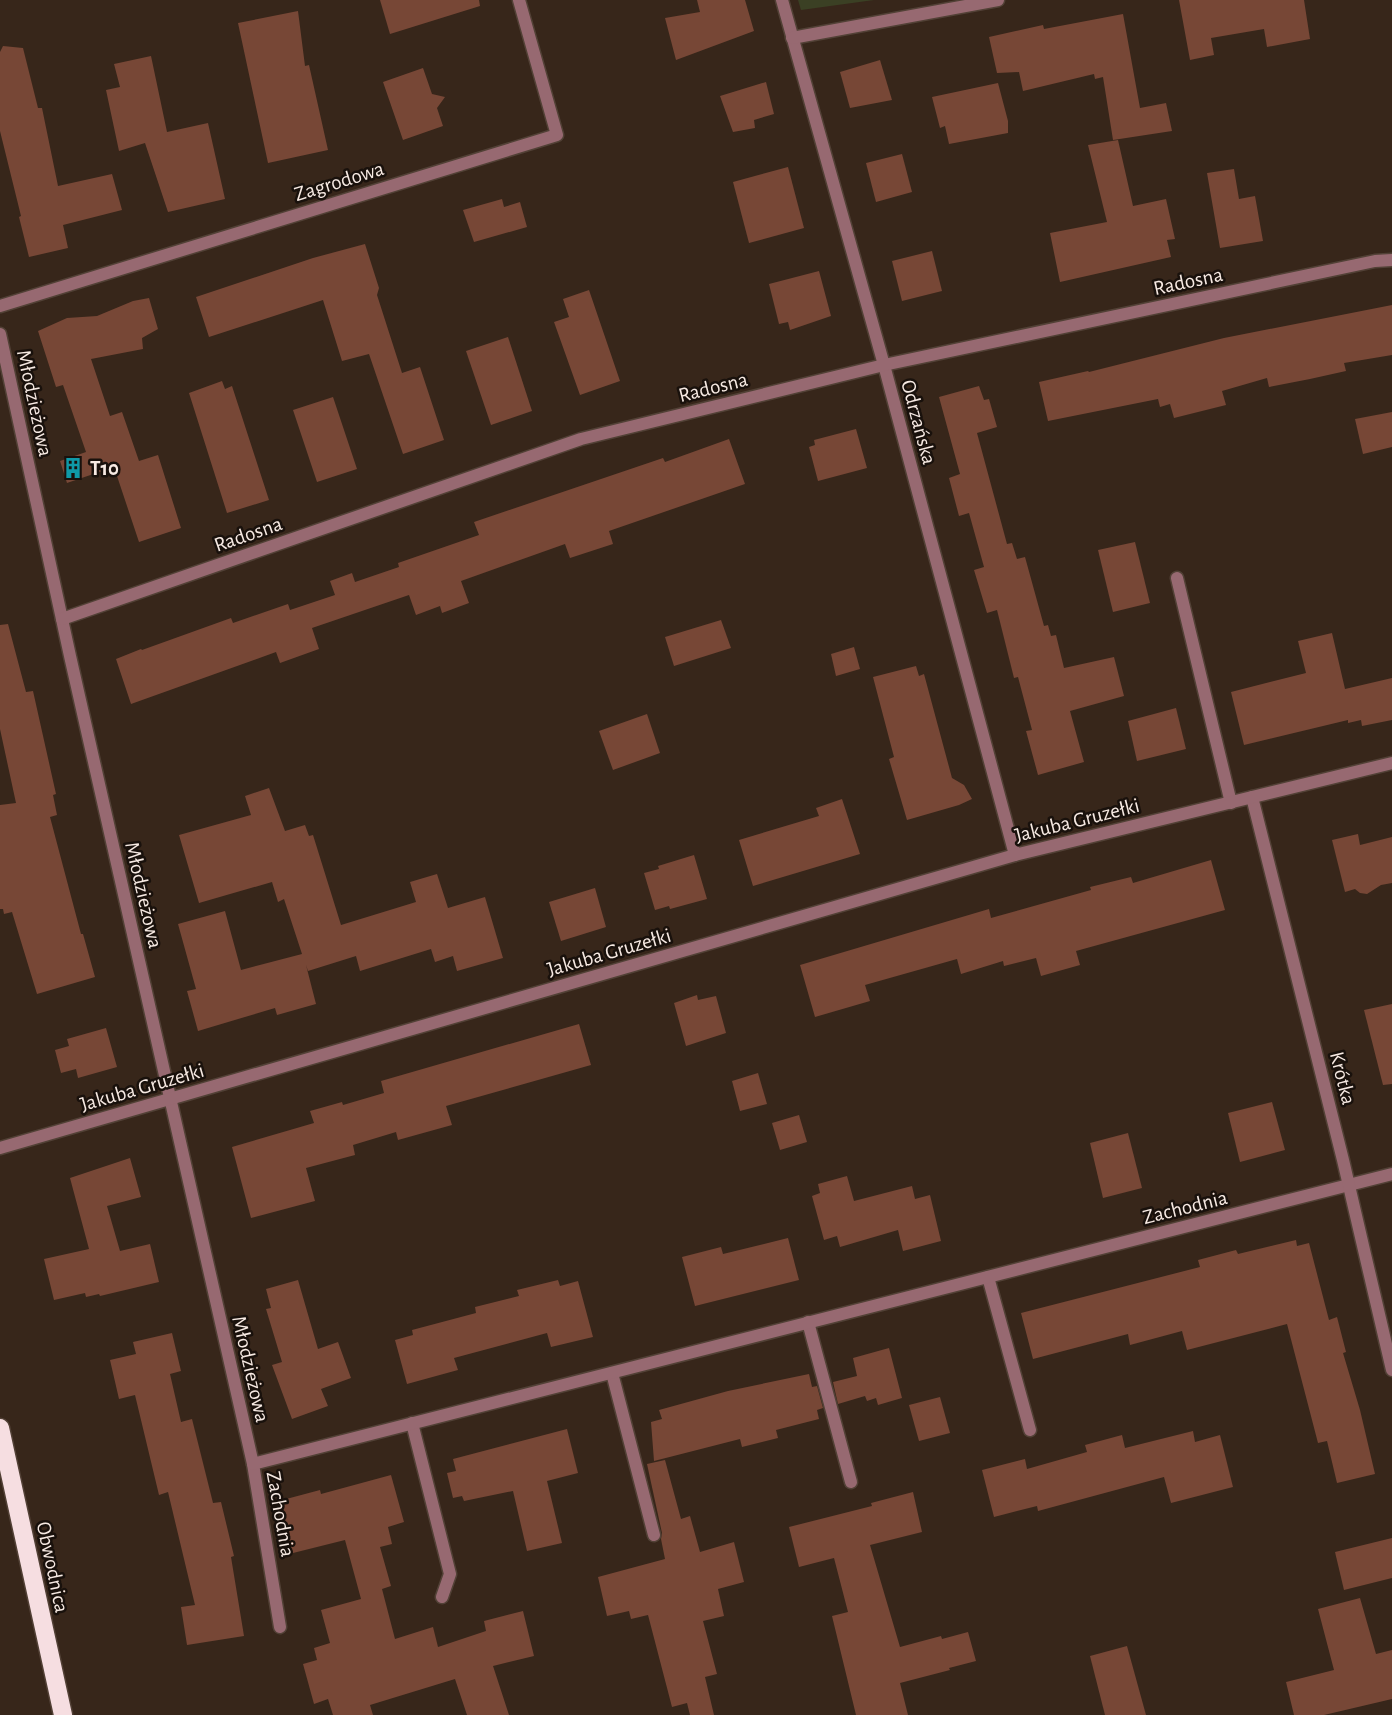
<svg xmlns="http://www.w3.org/2000/svg" width="1392" height="1715" font-family="'Alegreya Sans',sans-serif">
<style>
.green{fill:#3b4024}
.building{fill:#774736}
.lines{fill:none;stroke-linecap:round;stroke-linejoin:round}
.lane-casing{stroke:#524136;stroke-width:15}
.street-casing{stroke:#524136;stroke-width:15}
.highway-casing{stroke:#524136;stroke-width:21}
.lane{stroke:#976971;stroke-width:12}
.street{stroke:#976971;stroke-width:12}
.highway{stroke:#f6dee1;stroke-width:18}
.labels{text-anchor:middle;stroke-width:5;stroke-linejoin:round;paint-order:stroke}
.street-label{font-size:21px;fill:#f7eae3;stroke:#19110c}
.poi-label{font-size:21px;font-weight:bold;fill:#f7eae3;stroke:#19110c;text-anchor:start}
</style>
<rect width="100%" height="100%" fill="#37261a"/>
<polygon class="green" points="798,0 874,0 801,10"/>
<g class="building">
<polygon points="380,0 479,0 480,6 390,34"/>
<polygon points="697,0 745,0 754,31 676,60 665,18 700,12"/>
<polygon points="1179,0 1304,0 1310,39 1267,47 1264,29 1211,38 1214,55 1190,60"/>
<polygon points="298,11 305,66 309,65 328,150 268,163 238,23"/>
<polygon points="1123,14 1140,108 1166,103 1172,131 1113,140 1103,77 1095,79 1094,74 1023,91 1019,72 997,73 989,37 1043,25 1044,29"/>
<polygon points="3,46 23,48 38,108 42,108 58,186 112,174 122,210 63,225 68,248 29,257 19,217 21,216 0,131 0,52"/>
<polygon points="151,56 167,132 208,123 225,199 168,212 145,143 119,151 106,90 120,87 114,64"/>
<polygon points="880,60 892,100 850,108 840,72"/>
<polygon points="423,68 432,94 445,97 437,108 443,126 403,140 383,82"/>
<polygon points="766,82 774,114 754,120 755,128 733,132 720,96"/>
<polygon points="998,83 1008,121 1008,133 949,144 945,126 940,128 932,97"/>
<polygon points="1118,140 1133,206 1166,199 1175,239 1167,240 1171,257 1060,282 1050,233 1107,222 1088,145"/>
<polygon points="902,154 912,192 876,202 866,163"/>
<polygon points="788,167 804,228 749,243 733,182"/>
<polygon points="1234,169 1239,199 1255,196 1263,241 1220,248 1207,173"/>
<polygon points="502,199 504,207 520,202 527,227 474,242 463,210"/>
<polygon points="365,244 379,288 377,295 402,373 420,367 444,440 403,454 369,354 342,361 323,300 209,337 196,297 313,258"/>
<polygon points="932,251 942,291 902,301 892,261"/>
<polygon points="819,271 831,316 790,330 788,322 779,324 769,284"/>
<polygon points="589,290 620,381 580,395 554,322 569,317 563,299"/>
<polygon points="149,298 158,329 142,338 143,349 91,359 110,416 122,412 139,461 158,455 181,528 139,542 114,467 67,483 60,461 86,452 63,385 56,387 38,331 67,318 97,316 133,301"/>
<polygon points="1392,305 1392,355 1344,363 1346,371 1310,379 1269,387 1267,378 1222,391 1226,405 1174,418 1170,404 1160,407 1158,399 1048,421 1039,382 1088,371 1089,372 1224,338"/>
<polygon points="508,337 532,411 491,425 466,351"/>
<polygon points="222,381 225,389 232,386 269,500 227,513 189,393"/>
<polygon points="979,386 984,400 989,399 997,427 977,433 1007,544 1012,543 1017,559 1025,557 1044,626 1048,625 1051,636 1056,635 1064,668 1114,657 1124,696 1070,711 1084,762 1038,775 1026,731 1032,730 1018,677 1014,678 997,610 987,613 974,570 984,567 969,513 959,516 949,478 960,474 939,397"/>
<polygon points="333,397 357,469 317,482 293,410"/>
<polygon points="1392,412 1392,447 1363,454 1355,419"/>
<polygon points="856,429 867,468 818,481 809,447 815,445 814,440"/>
<polygon points="729,439 745,484 609,531 613,544 570,558 565,544 461,581 469,603 442,613 440,606 416,615 409,595 312,628 319,649 280,663 276,652 131,704 116,659 141,649 142,650 231,618 233,623 288,604 290,610 335,595 330,581 352,573 355,582 399,567 398,563 479,535 474,522 663,458 665,462"/>
<polygon points="1135,542 1150,603 1113,612 1098,550"/>
<polygon points="721,620 731,648 674,666 665,637"/>
<polygon points="8,624 26,692 33,691 56,794 53,795 57,815 50,817 81,934 83,934 95,977 37,994 12,912 4,914 3,909 0,909 0,805 16,803 0,729 0,625"/>
<polygon points="1332,633 1345,689 1392,678 1392,720 1362,726 1361,720 1348,723 1348,720 1244,745 1231,692 1306,673 1298,641"/>
<polygon points="854,647 860,669 836,676 831,654"/>
<polygon points="916,666 919,676 924,674 952,778 964,785 972,799 959,805 907,820 889,759 894,757 873,677"/>
<polygon points="1176,708 1186,749 1137,761 1128,721"/>
<polygon points="647,714 660,753 613,770 599,731"/>
<polygon points="269,788 285,831 305,825 309,836 313,835 341,925 416,902 410,882 437,874 448,908 485,897 503,958 457,971 453,956 435,962 431,949 360,971 356,956 308,971 306,965 316,1004 277,1015 275,1008 198,1031 187,991 196,989 178,924 225,911 241,970 302,954 284,899 278,902 272,882 199,903 179,835 251,815 245,796"/>
<polygon points="842,799 860,854 753,886 739,840 819,816 816,808"/>
<polygon points="1358,834 1360,845 1392,837 1392,883 1381,885 1367,894 1360,893 1355,889 1345,892 1332,840"/>
<polygon points="694,855 707,899 670,909 669,906 655,910 644,873 659,869 658,866"/>
<polygon points="1211,860 1225,910 1076,951 1080,965 1041,976 1036,958 1004,966 1003,961 961,974 957,959 865,985 870,1001 815,1017 800,965 989,909 991,918 1091,890 1090,887 1131,877 1133,883"/>
<polygon points="595,888 606,927 561,941 549,902"/>
<polygon points="697,995 698,1000 716,996 726,1033 686,1046 674,1003"/>
<polygon points="1392,1004 1392,1084 1383,1085 1364,1010"/>
<polygon points="579,1024 591,1065 446,1106 452,1125 398,1140 396,1132 353,1145 355,1155 306,1168 315,1201 251,1218 232,1147 314,1123 310,1111 342,1102 343,1105 384,1093 381,1081"/>
<polygon points="106,1028 117,1067 78,1078 76,1069 61,1073 55,1050 69,1046 67,1039"/>
<polygon points="758,1073 767,1104 740,1111 732,1081"/>
<polygon points="1272,1102 1285,1150 1240,1162 1228,1113"/>
<polygon points="799,1115 807,1142 780,1150 772,1123"/>
<polygon points="1128,1133 1142,1188 1103,1198 1090,1143"/>
<polygon points="130,1158 141,1197 107,1206 120,1251 150,1244 159,1282 100,1296 99,1294 86,1297 85,1293 54,1300 44,1259 89,1249 70,1178"/>
<polygon points="847,1176 854,1201 912,1186 915,1199 930,1195 941,1241 903,1251 898,1230 840,1247 837,1236 824,1240 812,1196 820,1193 818,1184"/>
<polygon points="788,1238 799,1280 695,1306 682,1257 721,1247 723,1254"/>
<polygon points="1296,1240 1297,1246 1309,1243 1329,1320 1337,1317 1346,1352 1343,1353 1360,1410 1375,1474 1337,1483 1327,1441 1318,1443 1287,1324 1187,1350 1182,1331 1130,1345 1128,1334 1033,1359 1021,1313 1200,1267 1198,1260 1236,1250 1238,1254"/>
<polygon points="298,1280 318,1349 338,1342 351,1378 321,1389 328,1406 292,1419 272,1365 282,1362 266,1309 271,1308 266,1289"/>
<polygon points="558,1280 560,1286 578,1281 593,1337 551,1347 547,1333 454,1358 458,1370 407,1384 395,1340 413,1335 412,1330 476,1313 475,1307 519,1296 517,1290"/>
<polygon points="172,1333 181,1371 170,1374 181,1422 192,1419 213,1503 221,1502 234,1556 231,1557 244,1636 187,1645 181,1607 195,1605 168,1492 159,1495 135,1395 119,1399 110,1360 136,1354 133,1342"/>
<polygon points="889,1348 902,1398 878,1405 876,1398 867,1401 865,1396 838,1404 833,1382 857,1376 853,1358"/>
<polygon points="809,1374 812,1387 817,1386 823,1408 817,1410 819,1419 776,1430 778,1438 742,1447 740,1439 654,1461 651,1422 662,1419 659,1410 728,1391"/>
<polygon points="940,1397 950,1433 919,1441 909,1405"/>
<polygon points="567,1429 578,1473 547,1481 562,1543 527,1551 513,1491 464,1501 462,1496 453,1498 447,1473 456,1471 453,1459"/>
<polygon points="1193,1431 1195,1442 1220,1435 1233,1487 1171,1503 1164,1477 1038,1511 1037,1506 994,1517 982,1470 1025,1459 1027,1469 1087,1452 1085,1445 1122,1435 1125,1448"/>
<polygon points="665,1460 681,1519 690,1516 700,1552 734,1542 744,1582 718,1589 724,1616 703,1621 717,1674 705,1677 714,1715 690,1715 687,1703 672,1707 648,1615 631,1619 629,1611 607,1616 598,1577 665,1559 661,1539 662,1533 647,1464"/>
<polygon points="391,1475 404,1522 388,1527 392,1544 380,1547 391,1586 382,1589 395,1639 433,1627 438,1647 486,1631 484,1621 523,1611 534,1656 493,1666 509,1715 467,1715 455,1679 370,1705 373,1715 333,1715 328,1699 314,1704 303,1664 317,1660 314,1648 330,1643 321,1610 361,1599 345,1540 289,1554 275,1502 320,1490 321,1494"/>
<polygon points="913,1492 922,1532 870,1545 900,1647 941,1636 942,1639 968,1632 976,1661 949,1668 950,1670 900,1683 908,1715 856,1715 832,1616 848,1612 834,1558 799,1567 789,1527 872,1506 871,1503"/>
<polygon points="1392,1538 1392,1578 1344,1590 1335,1552"/>
<polygon points="1360,1598 1376,1654 1392,1650 1392,1699 1324,1715 1294,1715 1286,1682 1334,1670 1318,1609"/>
<polygon points="1127,1646 1146,1715 1105,1715 1090,1656"/>
</g>
<g class="lines">
<defs>
<g id="lane">
<polyline points="1177,578 1231,803"/>
<polyline points="988,1277 1030,1430"/>
<polyline points="808,1322 851,1482"/>
<polyline points="612,1373 654,1535"/>
<polyline points="412,1423 450,1574 442,1597"/>
<polyline points="253,1464 280,1627"/>
</g>
<g id="street">
<polyline points="782,0 884,365 1015,855"/>
<polyline points="792,38 998,0"/>
<polyline points="0,306 557,135 519,0"/>
<polyline points="0,334 70,656 253,1464 1392,1174"/>
<polyline points="62,619 581,439 884,365 1375,261 1392,260"/>
<polyline points="1252,797 1343,1160 1392,1370"/>
<polyline points="0,1148 1015,855 1392,763"/>
</g>
<polyline id="highway" points="0,1428 63,1715"/>
</defs>
<use href="#lane" class="lane-casing"/>
<use href="#street" class="street-casing"/>
<use href="#highway" class="highway-casing"/>
<use href="#lane" class="lane"/>
<use href="#street" class="street"/>
<use href="#highway" class="highway"/>
</g>
<defs>
<symbol id="building-bare" viewBox="-9 -9 18 18"><path d="M-4-6H4V6H1V3H-1V6H-4ZM-2.5-4.3h1.7v1.8h-1.7ZM.8-4.3h1.7v1.8H.8ZM-2.5-1h1.7V.8h-1.7ZM.8-1h1.7V.8H.8Z" fill="#0f9aa8" stroke="#19110c" stroke-width="2.5" paint-order="stroke"/></symbol>
</defs>
<g fill-rule="evenodd">
<use href="#building-bare" x="58" y="453" width="30" height="30"/>
</g>
<g class="labels">
<g class="street-label">
<text transform="translate(339 181) rotate(-17)" y="7">Zagrodowa</text>
<text transform="translate(1188 281) rotate(-12)" y="7">Radosna</text>
<text transform="translate(713 387) rotate(-14)" y="7">Radosna</text>
<text transform="translate(35 403) rotate(78)" y="7">Młodzieżowa</text>
<text transform="translate(919 422) rotate(75)" y="7">Odrzańska</text>
<text transform="translate(248 534) rotate(-19)" y="7">Radosna</text>
<text transform="translate(1077 820) rotate(-14)" y="7">Jakuba Gruzełki</text>
<text transform="translate(144 895) rotate(77)" y="7">Młodzieżowa</text>
<text transform="translate(609 952) rotate(-16)" y="7">Jakuba Gruzełki</text>
<text transform="translate(1343 1078) rotate(76)" y="7">Krótka</text>
<text transform="translate(142 1087) rotate(-16)" y="7">Jakuba Gruzełki</text>
<text transform="translate(1185 1207) rotate(-14)" y="7">Zachodnia</text>
<text transform="translate(251 1369) rotate(77)" y="7">Młodzieżowa</text>
<text transform="translate(281 1514) rotate(80)" y="7">Zachodnia</text>
<text transform="translate(53 1567) rotate(78)" y="7">Obwodnica</text>
</g>
<g class="poi-label">
<text x="90" y="475">T10</text>
</g>
</g>
</svg>
